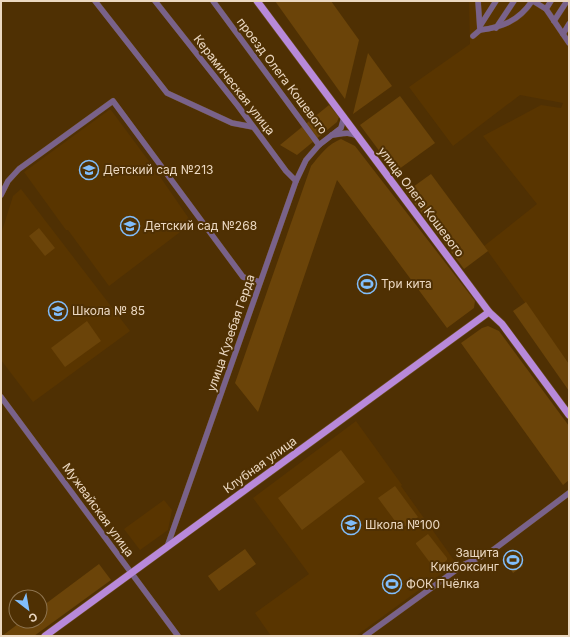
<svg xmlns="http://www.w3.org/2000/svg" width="570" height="637" font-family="Inter,sans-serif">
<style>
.built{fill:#593500}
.green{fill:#6b4409}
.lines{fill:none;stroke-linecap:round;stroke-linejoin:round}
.minor-casing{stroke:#6b4e25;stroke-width:6}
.major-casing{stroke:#6b4e25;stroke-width:8}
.minor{stroke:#79628a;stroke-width:5.5}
.major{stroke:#b889da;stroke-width:7}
.labels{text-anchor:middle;stroke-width:4;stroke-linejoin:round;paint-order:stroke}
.street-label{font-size:12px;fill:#ebd8c2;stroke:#4f3003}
.poi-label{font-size:12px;fill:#ebd8c2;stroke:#4f3003;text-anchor:start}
</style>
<rect width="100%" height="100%" fill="#4f3003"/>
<g class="built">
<polygon points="469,1 569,1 569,364 484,246 537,204 483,136 541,105 561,108 563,103 520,95 453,146 409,87 470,44"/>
<polygon points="109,110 111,110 154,168 192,223 109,286 68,230 66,230 24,172"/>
<polygon points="21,189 130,331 33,402 1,360 1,234 13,196"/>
<polygon points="356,421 402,485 401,486 456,563 356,636 271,636 255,613 309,574 253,498"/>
<polygon points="164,500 172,510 168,530 140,550 124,529"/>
</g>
<g class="green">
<polygon points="275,1 331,1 359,40 345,99"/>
<polygon points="368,53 392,86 353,114"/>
<polygon points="400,96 435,143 395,172 360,125"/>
<polygon points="329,105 339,117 337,122 297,155 280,145"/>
<path d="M 341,139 L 355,146 L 475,301 L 474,308 L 447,328 L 337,180 L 258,412 L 235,383 L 311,166 C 320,155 328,144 341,139 Z"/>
<polygon points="431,174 488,251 464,269 406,192"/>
<polygon points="39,228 55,248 45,256 29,236"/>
<polygon points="526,302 569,364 569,391 513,311"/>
<polygon points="87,321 101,341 65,367 51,348"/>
<polygon points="488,326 499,331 569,426 569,480 563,485 461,343 482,328"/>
<polygon points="341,450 365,482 302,530 278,498"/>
<polygon points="395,486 418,517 401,529 378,498"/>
<polygon points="428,534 447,558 447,560 436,569 434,568 416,544 416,543"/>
<polygon points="245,549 256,564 219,591 208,576"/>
<polygon points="515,551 522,562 521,563 523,566 513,573 504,559"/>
<polygon points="99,564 111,580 34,636 2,636 22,621 40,621 40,608"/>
</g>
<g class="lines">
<defs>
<g id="minor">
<polyline points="95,1 167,93 232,123 253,127"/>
<polyline points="155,1 238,106 286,171 296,181"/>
<polyline points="213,1 319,145"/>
<polyline points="533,1 546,9 569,43"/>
<polyline points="546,9 551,1"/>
<polyline points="554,21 567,1"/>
<polyline points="480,26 496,1"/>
<polyline points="496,28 514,1"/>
<path d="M 480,30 C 502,27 519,21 532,1"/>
<polyline points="563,34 569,24"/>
<polyline points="473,36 480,30 478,1"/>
<path d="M 332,135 C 341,134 349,131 357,136"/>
<polyline points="1,195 8,181 19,169 113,101 243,277 260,282"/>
<polyline points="1,397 178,636"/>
<polyline points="167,547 296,181 306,160 319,145 341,128 344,117"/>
<polyline points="365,636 463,565 489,553 569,493"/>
</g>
<g id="major">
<polyline points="257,1 489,312 502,324 569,415"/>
<polyline points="45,636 489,312"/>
</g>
</defs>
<use href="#minor" class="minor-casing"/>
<use href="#major" class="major-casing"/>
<use href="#minor" class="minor"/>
<use href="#major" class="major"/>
</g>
<defs>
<symbol id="school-ring" viewBox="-11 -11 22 22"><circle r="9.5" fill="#4f3003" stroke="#81bdfa" stroke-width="1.5"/><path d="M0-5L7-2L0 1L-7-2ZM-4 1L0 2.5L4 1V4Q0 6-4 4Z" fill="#81bdfa"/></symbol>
<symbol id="stadium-ring" viewBox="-11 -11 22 22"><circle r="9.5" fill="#4f3003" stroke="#81bdfa" stroke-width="1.5"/><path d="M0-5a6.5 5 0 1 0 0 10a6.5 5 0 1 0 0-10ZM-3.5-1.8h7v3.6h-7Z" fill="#81bdfa"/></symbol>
</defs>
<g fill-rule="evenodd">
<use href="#school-ring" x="78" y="159" width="22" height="22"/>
<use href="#school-ring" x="119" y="215" width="22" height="22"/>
<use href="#stadium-ring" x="356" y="273" width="22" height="22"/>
<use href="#school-ring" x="47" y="300" width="22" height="22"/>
<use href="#school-ring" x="340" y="514" width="22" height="22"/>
<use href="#stadium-ring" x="502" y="549" width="22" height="22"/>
<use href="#stadium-ring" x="381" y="573" width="22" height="22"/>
</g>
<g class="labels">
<g class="street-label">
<text transform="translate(282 76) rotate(53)" y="4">проезд Олега Кошевого</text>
<text transform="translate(234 85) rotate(52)" y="4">Керамическая улица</text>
<text transform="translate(421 202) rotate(53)" y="4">улица Олега Кошевого</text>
<text transform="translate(231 333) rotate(-71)" y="4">улица Кузебая Герда</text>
<text transform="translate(260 465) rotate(-36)" y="4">Клубная улица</text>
<text transform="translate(98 510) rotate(54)" y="4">Мужвайская улица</text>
</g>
<g class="poi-label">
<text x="103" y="174">Детский сад №213</text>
<text x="144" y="230">Детский сад №268</text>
<text x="381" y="288">Три кита</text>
<text x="72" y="315">Школа № 85</text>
<text x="365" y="529">Школа №100</text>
<text x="499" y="557" text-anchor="end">Защита<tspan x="499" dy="14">Кикбоксинг</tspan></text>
<text x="406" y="588">ФОК Пчёлка</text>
</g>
</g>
<rect width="570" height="637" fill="none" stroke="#ebd8c2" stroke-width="4"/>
<g transform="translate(28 609) rotate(149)"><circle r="19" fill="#4f3003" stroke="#8d734f"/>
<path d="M0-3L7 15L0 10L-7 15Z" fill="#81bdfa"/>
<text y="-6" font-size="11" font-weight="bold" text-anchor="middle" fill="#ebd8c2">С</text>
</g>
</svg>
